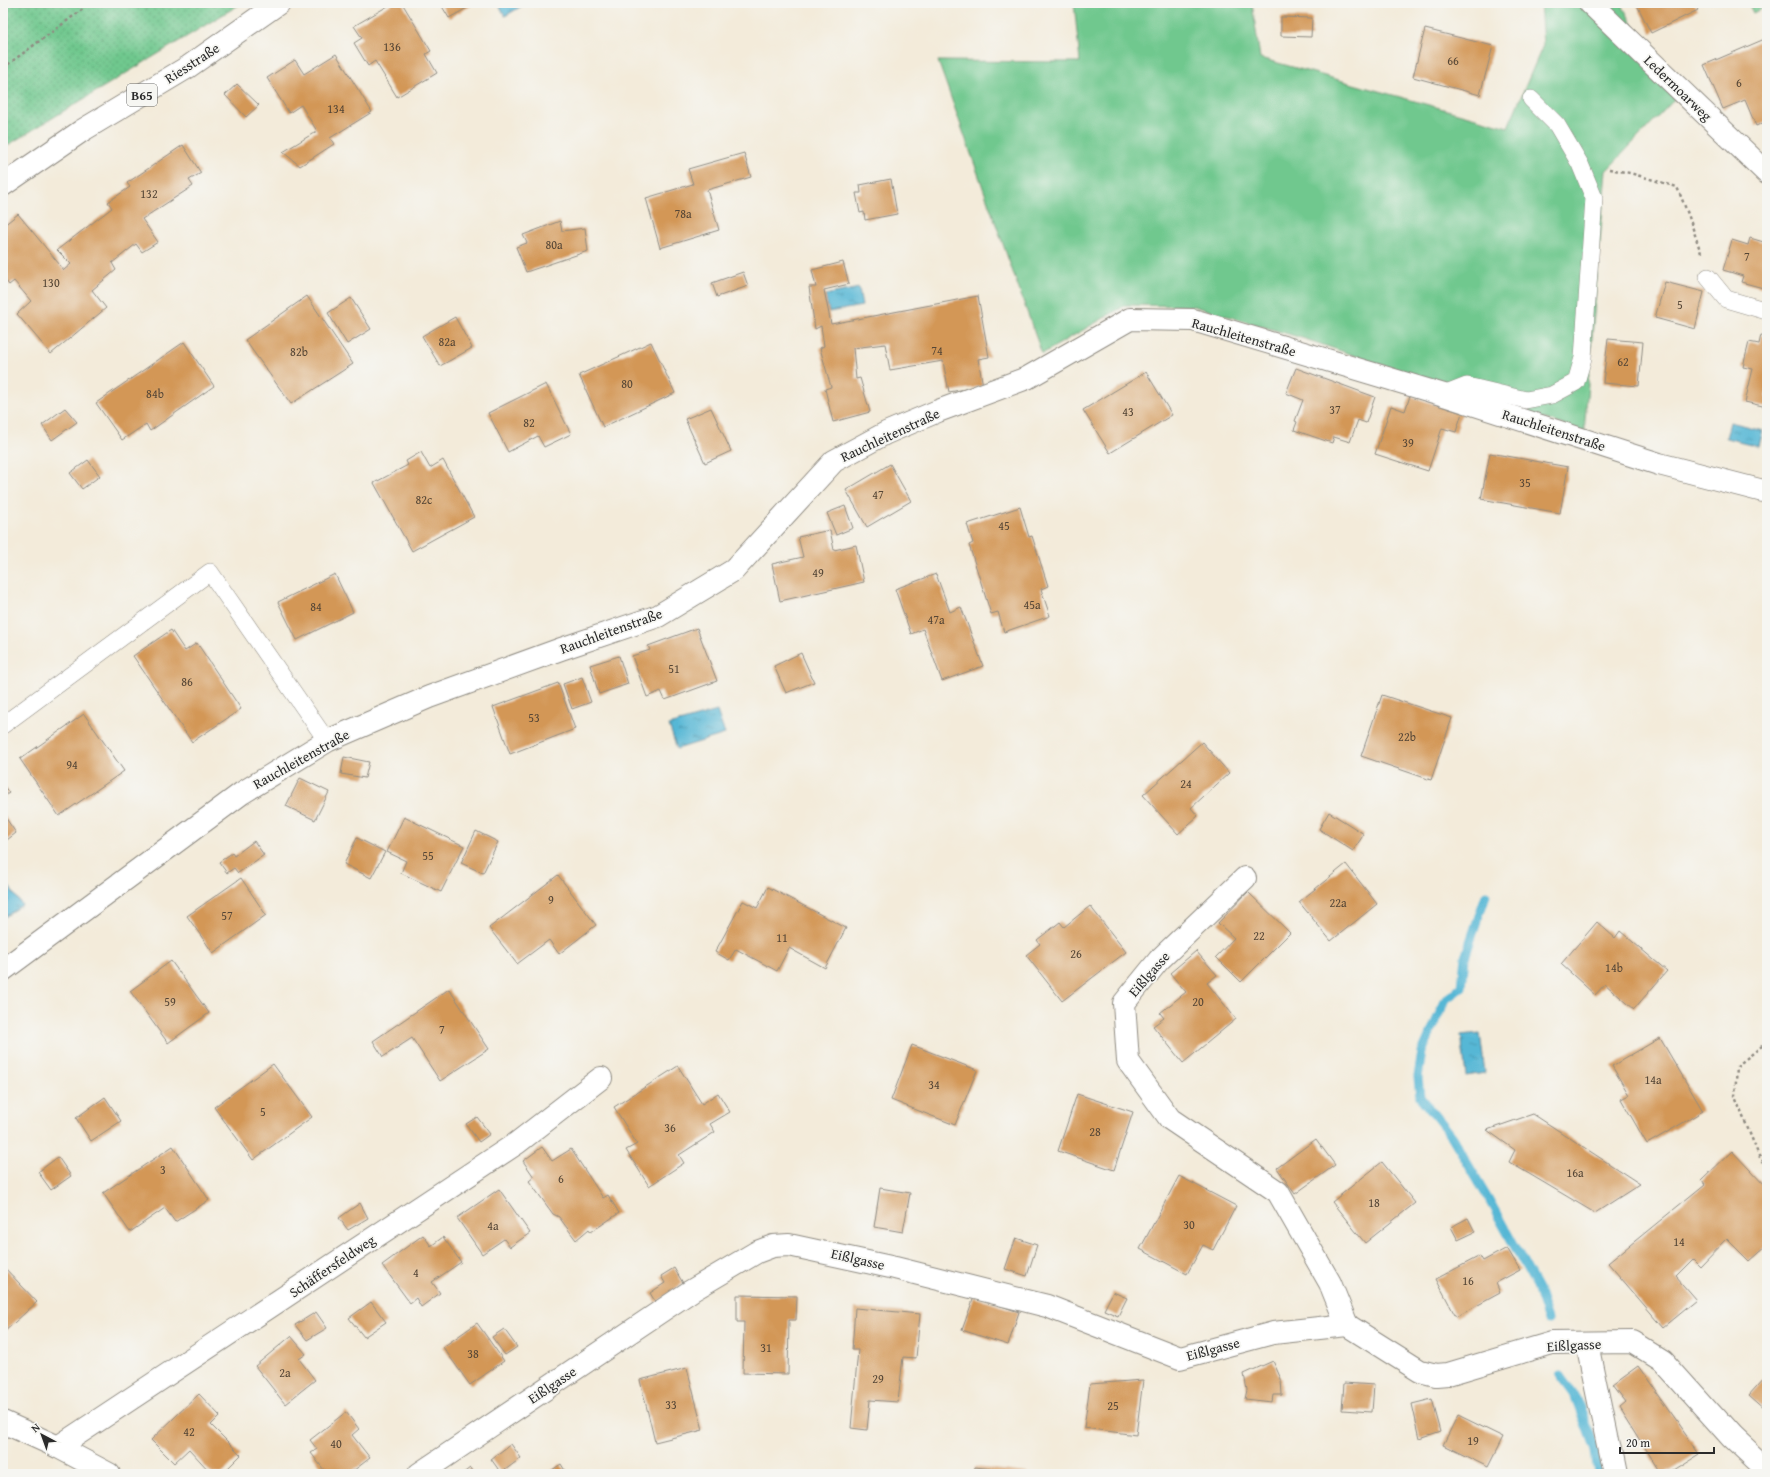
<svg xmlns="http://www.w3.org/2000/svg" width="1770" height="1477" font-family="'Gentium Book Plus',serif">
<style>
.grass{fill:#70c88e;stroke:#4e7a5c}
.garden{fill:url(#garden-dots);stroke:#4e7a5c}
.water{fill:url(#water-ripples);stroke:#417180}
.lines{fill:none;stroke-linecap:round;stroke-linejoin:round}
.stream{stroke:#57b7d5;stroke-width:9}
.building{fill:#d39756}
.lane-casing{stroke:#8f8b82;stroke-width:18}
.street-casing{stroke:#8f8b82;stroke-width:24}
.primary-casing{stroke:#8f8b82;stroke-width:24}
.path{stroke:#8f8b82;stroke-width:2.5;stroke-dasharray:3 3;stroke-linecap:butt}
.lane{stroke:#fff;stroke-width:17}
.street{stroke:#fff;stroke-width:22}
.primary{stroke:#fff;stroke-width:22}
.labels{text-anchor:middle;stroke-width:3.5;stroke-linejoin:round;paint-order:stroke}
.number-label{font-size:12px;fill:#554636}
.shield{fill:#f6f6f2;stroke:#686867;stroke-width:1}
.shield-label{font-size:13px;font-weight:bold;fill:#2b2b2b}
.street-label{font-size:14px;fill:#2b2b2b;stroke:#f6f6f2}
</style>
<defs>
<pattern id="garden-dots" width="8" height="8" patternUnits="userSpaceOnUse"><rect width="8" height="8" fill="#70c88e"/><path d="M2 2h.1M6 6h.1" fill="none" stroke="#5ca374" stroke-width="1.8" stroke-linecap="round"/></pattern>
<pattern id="water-ripples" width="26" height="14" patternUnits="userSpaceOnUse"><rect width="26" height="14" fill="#57b7d5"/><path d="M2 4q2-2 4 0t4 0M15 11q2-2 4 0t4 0" fill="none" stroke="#4895ad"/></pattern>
</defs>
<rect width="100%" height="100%" fill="#f6f6f2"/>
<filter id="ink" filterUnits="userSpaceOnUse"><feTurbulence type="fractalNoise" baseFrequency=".025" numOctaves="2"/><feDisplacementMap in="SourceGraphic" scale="8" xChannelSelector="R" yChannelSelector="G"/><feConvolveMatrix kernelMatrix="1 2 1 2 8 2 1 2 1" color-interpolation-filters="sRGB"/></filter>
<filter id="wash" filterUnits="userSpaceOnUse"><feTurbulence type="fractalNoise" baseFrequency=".012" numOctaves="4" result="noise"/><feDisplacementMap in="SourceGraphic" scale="16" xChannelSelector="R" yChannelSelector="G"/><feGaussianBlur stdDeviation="0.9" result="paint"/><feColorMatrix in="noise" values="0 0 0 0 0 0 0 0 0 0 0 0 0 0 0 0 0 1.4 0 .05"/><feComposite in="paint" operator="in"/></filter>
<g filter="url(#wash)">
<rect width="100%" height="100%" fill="#f3ebda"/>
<g class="grass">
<polygon points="1074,3 1252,3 1260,58 1508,127 1543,45 1540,3 1621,3 1674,100 1606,171 1584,432 1305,339 1193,306 1126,305 1042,354 938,61 1080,62"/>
<polygon points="1748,3 1767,3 1767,6 1753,13"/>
</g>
<polygon class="garden" points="3,3 242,3 3,148"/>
<g class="water">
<polygon points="498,3 527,3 505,16"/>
<polygon points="859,288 862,306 829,312 825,295"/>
<polygon points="1730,422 1763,430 1759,446 1726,438"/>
<polygon points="717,711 725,734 677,749 669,725"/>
<polygon points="3,878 22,905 5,917 3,915"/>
<polygon points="1480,1033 1485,1073 1466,1076 1461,1035"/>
</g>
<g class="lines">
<g class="stream">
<polyline points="1486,895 1465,957 1462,987 1446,999 1422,1052 1418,1077 1420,1097 1452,1137 1488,1198 1537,1287 1548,1320"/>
<polyline points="1560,1375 1574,1394 1595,1450 1598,1474"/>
</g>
</g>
<g id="blocks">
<g class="building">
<polygon points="393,3 402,3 431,51 426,54 437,73 397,97 375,61 368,66 354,43 362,38 354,26"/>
<polygon points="440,3 476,3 449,18"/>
<polygon points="1636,3 1694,3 1698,10 1651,33"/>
<polygon points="1281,17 1312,18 1311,37 1281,36"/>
<polygon points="1425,29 1493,46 1480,95 1413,77"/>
<polygon points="1767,38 1767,121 1756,126 1745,100 1723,109 1704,65"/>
<polygon points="336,54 372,112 330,138 334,144 300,166 283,152 317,131 301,105 289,113 267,78 295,60 304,74"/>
<polygon points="237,84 259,105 246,117 225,95"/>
<polygon points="183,145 201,173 189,180 193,186 142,219 158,242 142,252 136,244 112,263 116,270 92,290 106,308 51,354 17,314 31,301 14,281 9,285 3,277 3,226 18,214 64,270 71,264 57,250 112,208 108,202 130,187 127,183"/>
<polygon points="744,153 751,177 707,190 719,230 660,248 646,198 693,184 688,169"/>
<polygon points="891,179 897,214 865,220 864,212 860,213 856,193 861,193 860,185"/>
<polygon points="560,221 562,231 585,228 588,251 526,272 516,247 527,243 523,235"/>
<polygon points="1750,238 1767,243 1767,289 1741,282 1743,276 1723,270 1732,240 1748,245"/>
<polygon points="843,262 849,284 824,290 831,324 978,296 989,357 978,359 983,386 949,392 943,361 890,370 885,344 853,348 856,379 860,378 870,412 833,422 825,389 831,387 820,348 824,346 821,326 815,329 809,287 816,287 812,270"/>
<polygon points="743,272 748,286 717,297 712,283"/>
<polygon points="1665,282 1704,292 1695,329 1655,318"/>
<polygon points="307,296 353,364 291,404 245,340"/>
<polygon points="351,298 371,329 347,344 328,313"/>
<polygon points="455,317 472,348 440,366 422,336"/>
<polygon points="1761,335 1767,336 1767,407 1745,402 1753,369 1743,367 1749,342 1759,344"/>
<polygon points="1608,339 1643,342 1639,386 1603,383"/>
<polygon points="184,342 214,386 150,431 146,424 122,440 96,403"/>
<polygon points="651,342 675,393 603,427 579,375"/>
<polygon points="1296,368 1375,397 1366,423 1358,420 1350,442 1334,437 1332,443 1294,430 1297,422 1295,421 1303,400 1286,393"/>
<polygon points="1146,372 1172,415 1110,453 1083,410"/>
<polygon points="546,384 571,434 544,447 538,436 508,452 488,413"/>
<polygon points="1410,396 1462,413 1456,432 1442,428 1428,471 1375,454 1391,406 1405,411"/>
<polygon points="65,408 77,422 52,440 42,425"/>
<polygon points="711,408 731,451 705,463 685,419"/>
<polygon points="421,452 430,468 443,460 474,517 412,551 374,483 408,465 406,461"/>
<polygon points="1490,453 1568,467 1560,513 1481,499"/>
<polygon points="88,460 100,476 82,489 70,473"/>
<polygon points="890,464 911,501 867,527 846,490"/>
<polygon points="845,506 853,528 836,535 827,513"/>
<polygon points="1020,507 1029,537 1032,536 1048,586 1041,589 1050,616 1004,632 998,612 991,614 969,545 973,543 967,524"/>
<polygon points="830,530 834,550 856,545 864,582 780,601 772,564 803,557 798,537"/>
<polygon points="335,574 353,612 297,640 278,602"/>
<polygon points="936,574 950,612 961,607 983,666 942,681 923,629 911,634 895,589"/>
<polygon points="697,628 717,681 665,700 661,691 647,697 632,656 650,650 648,646"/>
<polygon points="171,630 185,651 197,643 241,709 192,742 133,656"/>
<polygon points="801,653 814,682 786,693 774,666"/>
<polygon points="619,656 628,684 599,694 590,665"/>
<polygon points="582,677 591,702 572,709 563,684"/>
<polygon points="558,683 575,729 510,754 493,707"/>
<polygon points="1382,695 1452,718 1431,780 1361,756"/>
<polygon points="84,714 124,771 59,816 20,759"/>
<polygon points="1202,742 1229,773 1191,808 1198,816 1178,834 1143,795"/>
<polygon points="344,757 369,762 365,778 341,774"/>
<polygon points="300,778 329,792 315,820 286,806"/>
<polygon points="3,785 9,793 3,797"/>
<polygon points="1329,812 1364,834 1353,851 1319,829"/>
<polygon points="3,814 16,833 3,843"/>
<polygon points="404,817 464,846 441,892 401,873 406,861 387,852"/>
<polygon points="476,831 498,842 483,873 461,863"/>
<polygon points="357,838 385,852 371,878 344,864"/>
<polygon points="254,841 264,855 238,873 234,868 227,873 219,862 232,853 234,856"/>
<polygon points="1346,864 1377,904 1331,941 1299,902"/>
<polygon points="558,875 596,925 559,954 549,940 517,964 489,928"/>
<polygon points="241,878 266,915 213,953 187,916"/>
<polygon points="768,887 846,928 825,968 789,948 777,971 736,949 729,960 715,952 743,901 757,908"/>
<polygon points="1248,892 1290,933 1241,982 1216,957 1234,938 1218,923"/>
<polygon points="1090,906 1126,952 1062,1001 1026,955 1040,944 1037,940 1060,922 1064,927"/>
<polygon points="1597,922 1615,938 1620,931 1667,971 1634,1009 1605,984 1595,995 1561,964"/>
<polygon points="1196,951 1217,975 1207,983 1236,1019 1183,1063 1153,1026 1164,1018 1160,1013 1186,992 1170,973"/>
<polygon points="171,961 209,1013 168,1043 130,991"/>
<polygon points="449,989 489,1049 440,1081 412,1038 383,1057 373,1041"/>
<polygon points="1660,1038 1703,1111 1647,1144 1621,1099 1629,1095 1612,1066"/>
<polygon points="912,1045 977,1070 955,1125 891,1100"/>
<polygon points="273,1064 312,1117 253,1160 214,1107"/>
<polygon points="678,1066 702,1104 718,1093 730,1112 710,1124 715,1132 679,1155 684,1163 649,1186 626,1150 637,1144 614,1107"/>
<polygon points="1077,1094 1133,1112 1114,1170 1058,1151"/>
<polygon points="105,1097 121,1121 91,1141 76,1118"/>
<polygon points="1533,1114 1640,1184 1595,1213 1509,1162 1515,1150 1487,1130"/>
<polygon points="477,1117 490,1134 479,1142 466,1124"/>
<polygon points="1316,1139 1335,1165 1295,1194 1277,1168"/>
<polygon points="173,1146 209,1200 175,1222 165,1208 130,1232 103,1193"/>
<polygon points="542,1147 552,1161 571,1149 603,1198 608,1195 619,1213 591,1232 589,1229 576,1240 559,1217 553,1214 529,1181 534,1177 523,1161"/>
<polygon points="1732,1151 1767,1188 1767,1245 1749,1261 1727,1239 1700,1267 1693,1260 1676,1277 1696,1300 1663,1327 1608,1263 1705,1184 1702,1180"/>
<polygon points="58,1157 71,1176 51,1190 38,1172"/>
<polygon points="1382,1162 1415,1203 1365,1243 1332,1202"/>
<polygon points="1179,1176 1236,1206 1213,1250 1203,1245 1187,1274 1140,1249"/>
<polygon points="880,1188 910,1193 903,1232 874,1227"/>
<polygon points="499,1189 530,1233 510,1247 504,1239 482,1254 457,1218"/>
<polygon points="360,1203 368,1218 348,1230 339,1218"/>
<polygon points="1468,1218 1475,1232 1458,1240 1451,1227"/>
<polygon points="423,1235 431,1246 443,1237 461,1262 432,1282 440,1293 421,1307 416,1298 410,1303 382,1265"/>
<polygon points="1016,1238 1037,1245 1027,1276 1005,1269"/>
<polygon points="1507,1248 1520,1270 1496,1283 1500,1293 1456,1317 1436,1279 1480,1256 1483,1261"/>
<polygon points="3,1266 37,1302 3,1333"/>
<polygon points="674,1268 683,1283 656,1303 650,1293 665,1283 661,1276"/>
<polygon points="1113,1292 1127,1298 1118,1316 1104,1310"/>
<polygon points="737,1295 797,1296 796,1320 789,1320 788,1374 743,1373 744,1322 737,1322"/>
<polygon points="974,1297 1019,1312 1008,1345 962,1330"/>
<polygon points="371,1302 386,1322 364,1337 349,1318"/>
<polygon points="855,1308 920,1314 916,1358 903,1357 898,1402 870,1400 867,1430 851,1428 858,1350 852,1350"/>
<polygon points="316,1312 327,1328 307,1340 295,1325"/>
<polygon points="477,1323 504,1361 470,1385 443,1347"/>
<polygon points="504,1329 517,1347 505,1355 492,1337"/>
<polygon points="291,1336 306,1354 299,1359 315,1380 285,1404 255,1366"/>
<polygon points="1273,1361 1281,1379 1282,1395 1273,1395 1272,1402 1245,1399 1247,1390 1244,1374"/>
<polygon points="1638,1366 1699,1452 1664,1474 1661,1474 1619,1407 1625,1402 1612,1385"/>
<polygon points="687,1368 703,1430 655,1442 640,1380"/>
<polygon points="1767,1375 1767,1411 1749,1395"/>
<polygon points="1143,1380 1136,1435 1084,1428 1090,1384"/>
<polygon points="1344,1383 1374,1385 1372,1412 1342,1410"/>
<polygon points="199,1394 220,1416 211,1425 241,1455 222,1474 212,1474 189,1449 174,1463 151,1440"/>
<polygon points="1432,1399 1441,1432 1420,1439 1412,1404"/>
<polygon points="346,1412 359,1429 352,1435 370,1458 349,1474 327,1474 311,1453 317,1449 310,1440"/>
<polygon points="1458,1415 1503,1437 1488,1467 1443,1445"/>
<polygon points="511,1444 521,1458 501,1473 491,1459"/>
<polygon points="561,1464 567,1474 546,1474"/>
<polygon points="975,1467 1027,1473 1027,1474 974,1474"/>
<polygon points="470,1468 474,1474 462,1474"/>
</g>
</g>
</g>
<g filter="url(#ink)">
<use href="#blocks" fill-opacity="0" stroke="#8f8b82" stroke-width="1"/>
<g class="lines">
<defs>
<g id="lane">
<polyline points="1708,277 1726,299 1767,311"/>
<polyline points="1444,395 1467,386 1526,400 1552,395 1576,382 1583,358 1594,198 1580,164 1557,125 1531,99"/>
<polyline points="3,725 210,572 327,741"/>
</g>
<g id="street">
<polyline points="1590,3 1767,173"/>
<polyline points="1245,878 1159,960 1124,1003 1128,1061 1170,1119 1278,1192 1330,1283 1347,1325"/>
<polyline points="3,970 242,793 327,741 429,697 561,649 658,616 734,570 834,461 886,433 938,411 1027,378 1130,319 1193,320 1444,395 1659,464 1767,492"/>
<polyline points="1587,1344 1614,1474"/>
<polyline points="3,1422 58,1447 109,1474"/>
<polyline points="58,1447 517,1143 601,1078"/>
<polyline points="419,1474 691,1291 757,1252 773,1246 789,1245 895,1268 1047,1306 1180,1358 1273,1333 1347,1325 1420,1371 1436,1375 1448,1374 1552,1343 1633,1342 1662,1360 1731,1437 1767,1471"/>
</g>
<polyline id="primary" points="3,185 83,130 188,67 279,3"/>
</defs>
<use href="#lane" class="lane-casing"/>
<use href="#street" class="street-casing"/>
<use href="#primary" class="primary-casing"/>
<g class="path">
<polyline points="3,68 83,9 87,3"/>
<polyline points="1609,169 1630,173 1677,187 1688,214 1701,253"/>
<polyline points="1767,1042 1737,1066 1735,1097 1759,1156 1767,1166"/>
</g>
<use href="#lane" class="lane"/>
<use href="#street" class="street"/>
<use href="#primary" class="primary"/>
</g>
</g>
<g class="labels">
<g class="number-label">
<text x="392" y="51">136</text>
<text x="1453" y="65">66</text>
<text x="1739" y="87">6</text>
<text x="336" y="113">134</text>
<text x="149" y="198">132</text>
<text x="683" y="218">78a</text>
<text x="554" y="249">80a</text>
<text x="1747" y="261">7</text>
<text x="51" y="287">130</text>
<text x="1680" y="309">5</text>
<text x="447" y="346">82a</text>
<text x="937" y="355">74</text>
<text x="299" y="356">82b</text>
<text x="1623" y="366">62</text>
<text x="627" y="388">80</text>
<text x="155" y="398">84b</text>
<text x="1335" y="414">37</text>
<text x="1128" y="416">43</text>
<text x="529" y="427">82</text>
<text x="1408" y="447">39</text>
<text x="1525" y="487">35</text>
<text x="878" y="499">47</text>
<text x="424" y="504">82c</text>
<text x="1004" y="530">45</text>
<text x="818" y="577">49</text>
<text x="1032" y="609">45a</text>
<text x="316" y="611">84</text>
<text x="936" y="624">47a</text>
<text x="674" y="673">51</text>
<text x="187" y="686">86</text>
<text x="534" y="722">53</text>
<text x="1407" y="741">22b</text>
<text x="72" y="769">94</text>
<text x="1186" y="788">24</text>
<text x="428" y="860">55</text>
<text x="551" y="904">9</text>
<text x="1338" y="907">22a</text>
<text x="227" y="920">57</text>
<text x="1259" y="940">22</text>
<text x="782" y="942">11</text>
<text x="1076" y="958">26</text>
<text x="1614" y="972">14b</text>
<text x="170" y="1006">59</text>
<text x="1198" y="1006">20</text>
<text x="442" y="1034">7</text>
<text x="1653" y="1084">14a</text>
<text x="934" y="1089">34</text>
<text x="263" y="1116">5</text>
<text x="670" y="1132">36</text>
<text x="1095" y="1136">28</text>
<text x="163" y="1174">3</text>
<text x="1575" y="1177">16a</text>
<text x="561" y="1183">6</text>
<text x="1374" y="1207">18</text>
<text x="1189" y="1229">30</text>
<text x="493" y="1230">4a</text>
<text x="1679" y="1246">14</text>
<text x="416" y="1277">4</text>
<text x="1468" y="1285">16</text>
<text x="766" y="1352">31</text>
<text x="473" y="1358">38</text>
<text x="285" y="1377">2a</text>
<text x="878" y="1383">29</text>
<text x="671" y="1409">33</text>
<text x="1113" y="1410">25</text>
<text x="189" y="1436">42</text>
<text x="1473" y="1445">19</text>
<text x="336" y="1448">40</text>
</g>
<rect class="shield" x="127" y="84" width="30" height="22" rx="3"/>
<g class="shield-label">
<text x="142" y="100">B65</text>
</g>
<g class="street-label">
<text transform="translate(192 63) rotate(-33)" y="5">Riesstraße</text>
<text transform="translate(1678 88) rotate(44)" y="5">Ledermoarweg</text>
<text transform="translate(1244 337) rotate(16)" y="5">Rauchleitenstraße</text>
<text transform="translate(1554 430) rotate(18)" y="5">Rauchleitenstraße</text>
<text transform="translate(890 435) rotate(-25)" y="5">Rauchleitenstraße</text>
<text transform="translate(611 631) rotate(-20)" y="5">Rauchleitenstraße</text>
<text transform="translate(301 759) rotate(-29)" y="5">Rauchleitenstraße</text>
<text transform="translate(1149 974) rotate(-49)" y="5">Eißlgasse</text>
<text transform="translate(858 1259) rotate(13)" y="5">Eißlgasse</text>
<text transform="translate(332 1266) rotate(-34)" y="5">Schäffersfeldweg</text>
<text transform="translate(1574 1345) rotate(-3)" y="5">Eißlgasse</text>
<text transform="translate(1213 1349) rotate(-15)" y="5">Eißlgasse</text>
<text transform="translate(552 1385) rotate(-34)" y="5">Eißlgasse</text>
</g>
</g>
<rect width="1770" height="1477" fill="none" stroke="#f6f6f2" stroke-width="16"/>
<g transform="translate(42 1435) rotate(319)" stroke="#f6f6f2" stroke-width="3" paint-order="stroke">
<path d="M0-3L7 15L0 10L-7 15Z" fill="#2b2b2b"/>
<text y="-6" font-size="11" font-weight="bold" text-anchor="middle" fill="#2b2b2b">N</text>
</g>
<path d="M1620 1447v6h94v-6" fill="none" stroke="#2b2b2b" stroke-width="2"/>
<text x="1626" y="1447" font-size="12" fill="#2b2b2b" stroke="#f6f6f2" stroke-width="3" paint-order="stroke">20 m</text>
</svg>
